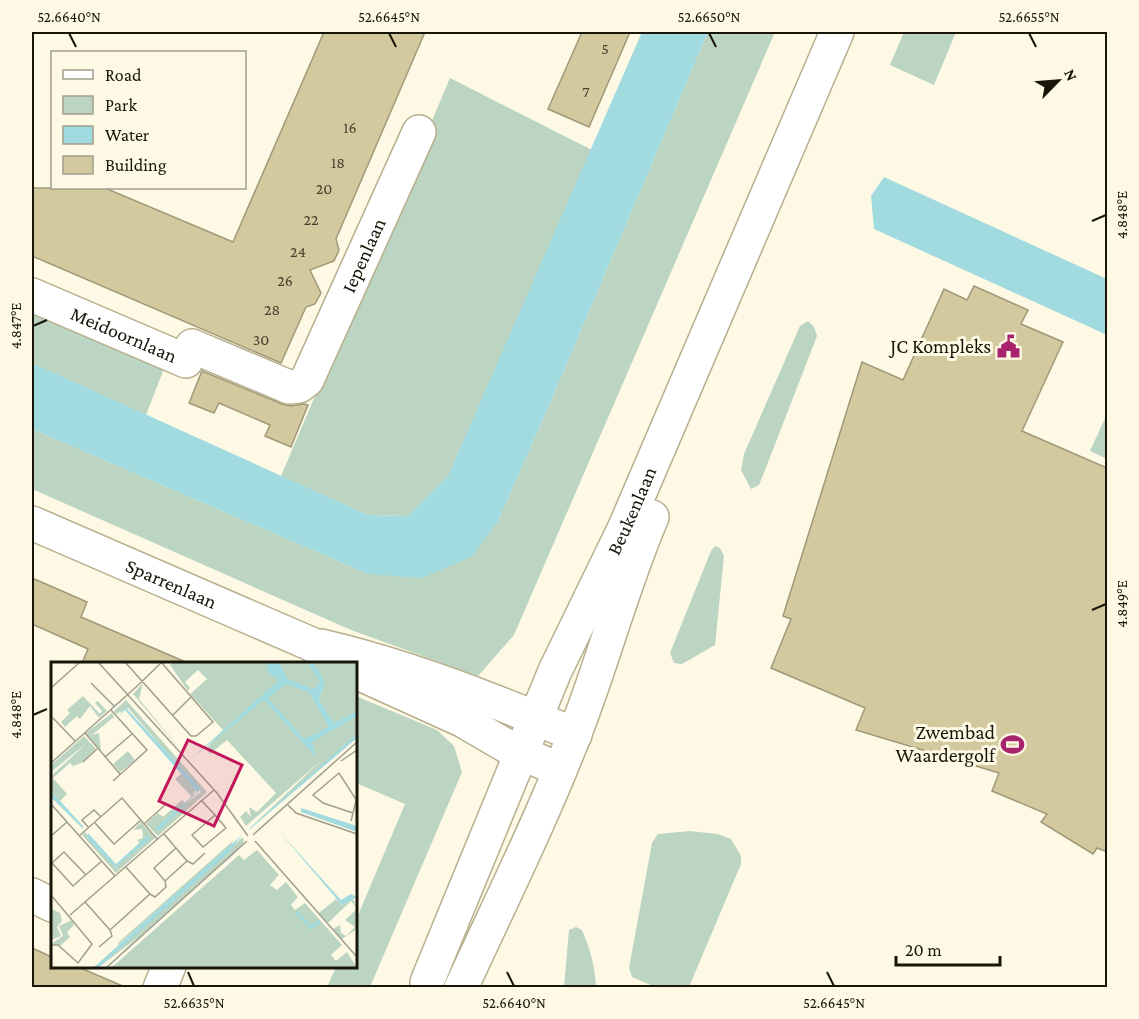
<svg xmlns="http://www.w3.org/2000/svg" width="1139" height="1019" font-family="'Crimson Pro',serif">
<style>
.green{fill:#bcd5c3}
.water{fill:#a2dbdf}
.building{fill:#d3c99e;stroke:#a09979;stroke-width:1.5}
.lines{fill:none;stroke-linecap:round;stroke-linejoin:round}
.street-casing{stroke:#b6af8e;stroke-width:36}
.secondary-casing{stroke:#b6af8e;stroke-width:36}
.street{stroke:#fff;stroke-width:33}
.secondary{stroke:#fff;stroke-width:33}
.ticks{fill:none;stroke:#181509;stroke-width:2}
.labels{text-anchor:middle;stroke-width:6;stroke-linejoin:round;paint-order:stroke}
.number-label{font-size:16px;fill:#47422e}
.street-label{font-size:20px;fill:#181509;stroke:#fdf9e5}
.poi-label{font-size:20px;fill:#181509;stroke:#fdf9e5;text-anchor:end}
.inset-river{fill:none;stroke:#a2dbdf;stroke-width:3}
.inset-road{fill:none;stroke:#a19e8d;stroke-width:1.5}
.view{fill:#c2185b;fill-opacity:0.15;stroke:#c2185b;stroke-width:3}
.inset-edge{fill:none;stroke:#181509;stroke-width:3}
.neatline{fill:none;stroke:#181509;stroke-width:2}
.ticks-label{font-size:15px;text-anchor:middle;fill:#181509}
</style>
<rect width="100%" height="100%" fill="#fdf9e5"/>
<g class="green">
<polygon points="708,32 775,32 514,635 478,676 351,630 32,489 32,429 368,574 498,521 548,408"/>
<polygon points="904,32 956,32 934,85 890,65"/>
<polygon points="450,78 592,150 448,476 408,516 368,515 281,476"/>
<polygon points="32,293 170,353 146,415 32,363"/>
<polygon points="808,321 814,327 817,336 767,465 759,485 751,489 741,470 744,454 800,326"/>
<polygon points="1107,414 1107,459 1090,451"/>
<polygon points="715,546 720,548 724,556 715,645 682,664 674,663 670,653 711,551"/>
<polygon points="356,696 437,730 454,746 462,772 370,987 327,987 336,967 356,966 356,920 405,804 356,783"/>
<polygon points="690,831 717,834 731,839 741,856 741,864 689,987 655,987 632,977 629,968 652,843 658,834"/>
<path d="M 576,927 L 582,930 C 590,949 595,966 596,987 L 564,987 L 569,930 Z"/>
</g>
<g class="water">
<polygon points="642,32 708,32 548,408 498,521 471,557 422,578 368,574 32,429 32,363 368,515 408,516 448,476"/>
<polygon points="884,177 1107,279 1107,335 874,229 871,196"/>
</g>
<g class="building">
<polygon points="324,32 425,32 336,239 339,250 334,261 310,270 321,293 315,304 306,307 281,363 32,256 32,188 105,188 233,242"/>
<polygon points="582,32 630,32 589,127 548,109"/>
<polygon points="974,286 1028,310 1021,324 1063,342 1022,431 1107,468 1107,852 1097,848 1093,854 1041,822 1047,814 992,791 999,773 856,730 865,708 771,668 791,619 783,616 862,362 903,380 944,289 967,300"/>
<polygon points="202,371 282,404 291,406 304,404 308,405 291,447 265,436 270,425 219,403 214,413 189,403"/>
<polygon points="32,578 87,602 81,617 188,663 82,663 88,649 32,624"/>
<polygon points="32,948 52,957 52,966 76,966 125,987 32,987"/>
</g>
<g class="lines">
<defs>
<g id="street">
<path id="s1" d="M 32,295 L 186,361 L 192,346 L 289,387 L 299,386 L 307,380 L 419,132"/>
<path id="s2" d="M 32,523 L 311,644 L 343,664"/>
<path d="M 321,646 C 408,666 493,699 575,735"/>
<polyline points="365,676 462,720 510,748 560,770"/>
<polyline points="32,895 52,905"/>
<polyline points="160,988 169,966"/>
</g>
<g id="secondary">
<path id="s3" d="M 427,988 L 427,982 L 555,671 L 625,527 L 837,32"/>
<path d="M 461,988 C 500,903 542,819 575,733 C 603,662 622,587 652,517"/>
</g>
</defs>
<use href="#street" class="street-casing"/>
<use href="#secondary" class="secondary-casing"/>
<use href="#street" class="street"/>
<use href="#secondary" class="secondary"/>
</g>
<path class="ticks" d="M 69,33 L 76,47M 389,33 L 396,47M 709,33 L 716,47M 1029,33 L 1036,47M 1092,221 L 1106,215M 33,326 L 47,320M 1092,610 L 1106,604M 33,715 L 47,709M 188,972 L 194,986M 507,972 L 514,986M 827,972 L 834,986"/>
<defs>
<symbol id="civic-bare" viewBox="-9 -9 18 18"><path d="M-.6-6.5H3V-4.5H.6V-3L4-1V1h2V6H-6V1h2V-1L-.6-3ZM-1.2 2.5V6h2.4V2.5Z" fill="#a7236d" stroke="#fdf9e5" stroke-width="2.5" paint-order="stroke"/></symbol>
<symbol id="stadium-bare" viewBox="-9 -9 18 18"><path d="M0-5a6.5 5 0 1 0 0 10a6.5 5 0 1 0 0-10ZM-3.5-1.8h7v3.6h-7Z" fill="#a7236d" stroke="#fdf9e5" stroke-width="2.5" paint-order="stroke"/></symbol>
</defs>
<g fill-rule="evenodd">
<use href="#civic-bare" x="992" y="330" width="33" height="33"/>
<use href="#stadium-bare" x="996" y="728" width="33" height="33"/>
</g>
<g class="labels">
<g class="number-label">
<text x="605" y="54">5</text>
<text x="586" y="97">7</text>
<text x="350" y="133">16</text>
<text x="338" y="168">18</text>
<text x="324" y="194">20</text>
<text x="311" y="225">22</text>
<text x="298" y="257">24</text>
<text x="285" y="286">26</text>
<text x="272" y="315">28</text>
<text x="261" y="345">30</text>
</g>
<g class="street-label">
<text dy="7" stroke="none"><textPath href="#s1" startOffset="446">Iepenlaan</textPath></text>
<text dy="7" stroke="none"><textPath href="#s1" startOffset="100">Meidoornlaan</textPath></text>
<text dy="7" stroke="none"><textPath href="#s3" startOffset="520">Beukenlaan</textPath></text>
<text dy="7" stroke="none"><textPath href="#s2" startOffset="152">Sparrenlaan</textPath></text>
</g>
<g class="poi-label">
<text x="991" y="353">JC Kompleks</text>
<text x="995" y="739">Zwembad<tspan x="995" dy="23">Waardergolf</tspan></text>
</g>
</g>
<g transform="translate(51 662)">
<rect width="306" height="306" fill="#fdf9e5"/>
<path d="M 122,0 L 306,0 L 306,49 L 283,61 L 268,38 L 272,27 L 264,32 L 282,64 L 306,51 L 306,73 L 198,167 L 272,97 L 195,164 L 189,155 L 195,149 L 200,155 L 198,145 L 206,150 L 225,131 L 176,78 L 159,92 L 155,87 L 172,68 L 139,32 L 156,17 L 147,8 L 134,20 L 139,26 L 137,29 L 119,3 ZM 92,21 L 88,37 L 134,93 L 82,32 ZM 32,34 L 49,52 L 51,49 L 44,41 L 47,39 L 56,49 L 48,56 L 39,44 L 29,57 L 26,54 L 14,65 L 10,60 L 19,51 L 16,48 ZM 75,38 L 156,130 L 107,174 L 95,162 L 107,151 L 112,155 L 131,138 L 134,141 L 105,166 L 150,130 L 77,46 L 65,52 L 63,49 ZM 61,51 L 63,55 L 41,73 L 48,71 L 50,89 L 35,71 ZM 33,74 L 45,87 L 30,101 L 22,104 L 19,101 L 2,116 L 16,132 L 9,139 L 0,129 L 0,114 L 36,81 L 0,110 L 0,103 ZM 77,89 L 84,98 L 69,110 L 62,102 ZM 131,111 L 145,127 L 141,135 L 124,117 ZM 90,160 L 104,176 L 65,211 L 31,173 L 34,170 L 64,205 L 96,174 L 89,181 L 86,178 L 92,176 L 91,167 L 82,168 ZM 192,175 L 193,181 L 183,192 L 54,306 L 86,276 L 47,306 ZM 183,178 L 178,186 L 66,284 L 68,280 ZM 206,188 L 228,213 L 219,223 L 226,228 L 235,220 L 247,235 L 240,243 L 244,248 L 254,241 L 291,283 L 280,293 L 285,299 L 296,290 L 306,306 L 60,306 L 188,193 L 193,198 ZM 301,235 L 306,246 L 300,239 L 277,261 L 268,251 L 285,237 L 291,243 ZM 1,247 L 9,251 L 11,259 L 6,265 L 10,274 L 0,278 ZM 306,247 L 306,267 L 291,277 L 282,267 L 289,263 L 290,271 L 295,274 L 304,265 L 294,258 ZM 21,258 L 23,263 L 16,270 L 19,275 L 9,284 L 0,282 L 12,274 L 8,264 Z" fill="#bcd5c3"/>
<path d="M 217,0 L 228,0 L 236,17 L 263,27 L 269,20 L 256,0 L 262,0 L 274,20 L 268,38 L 283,61 L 306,49 L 306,54 L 261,80 L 265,95 L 213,38 L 140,97 L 228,18 L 216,10 ZM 235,22 L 258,30 L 278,65 L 253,77 L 217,36 ZM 74,45 L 150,127 L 108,169 L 105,166 L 146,130 L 74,48 L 68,53 ZM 306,72 L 306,76 L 198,168 L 199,166 ZM 0,129 L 32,164 L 32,167 L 0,135 ZM 250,146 L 306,164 L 306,170 L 250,150 ZM 225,166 L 290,238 L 300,232 L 306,235 L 291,243 ZM 37,171 L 65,202 L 96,174 L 99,177 L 64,205 L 36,176 ZM 191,173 L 178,190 L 47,306 L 42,306 Z" fill="#a2dbdf" fill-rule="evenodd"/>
<path class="inset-river" d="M 245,250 L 260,266 L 268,259"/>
<path class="inset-road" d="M 47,0 L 166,131 L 197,174M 74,0 L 140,74 L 145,74 L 162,60 L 110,0M 40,21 L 64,45M 0,26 L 29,0M 83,27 L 111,0M 60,48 L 96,88 L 62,119M 122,53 L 140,35M 2,56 L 24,79M 34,71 L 69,112M 54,95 L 81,72M 290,99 L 306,88M 32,100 L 46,87M 0,101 L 84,26M 150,138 L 164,153 L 175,166 L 152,185 L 141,173 L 164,153M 0,142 L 64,214M 237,143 L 245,151 L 306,172M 302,151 L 272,141 L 262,133 L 288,111 L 306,139M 300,159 L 305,139M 44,161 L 63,182 L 90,158M 93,162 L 114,143M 38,166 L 31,158 L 43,148 L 50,155M 113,172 L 136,199 L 114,219 L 103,206 L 125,186M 202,173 L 306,80M 0,174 L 16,160M 28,174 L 71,136 L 106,177M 204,179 L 306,295M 136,199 L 142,202 L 154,191M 74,204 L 99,232M 35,213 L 13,190 L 1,201 L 22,224 L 31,216 L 51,199M 0,233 L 41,282 L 27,301 L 7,283 L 0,283M 34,240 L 59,268M 19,253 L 163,128M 59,268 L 99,232 L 104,235 L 115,225 L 114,219M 48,285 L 61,274 L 59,268M 55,306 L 196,179"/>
<path class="view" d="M 137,78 L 191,103 L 163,164 L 108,139 Z"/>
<rect width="306" height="306" class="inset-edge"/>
</g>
<rect width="1139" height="1019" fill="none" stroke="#fdf9e5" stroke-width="66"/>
<rect x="51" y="51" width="195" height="138" fill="#fdf9e5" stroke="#a19e8d" stroke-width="1.5"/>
<rect x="63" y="70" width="30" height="9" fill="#ffffff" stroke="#a19e8d" stroke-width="1.5"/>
<text x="105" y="81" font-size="18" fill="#181509">Road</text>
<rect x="63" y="96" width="30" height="18" fill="#bcd5c3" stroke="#a19e8d" stroke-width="1.5"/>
<text x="105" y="111" font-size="18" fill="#181509">Park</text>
<rect x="63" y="126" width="30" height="18" fill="#a2dbdf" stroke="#a19e8d" stroke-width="1.5"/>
<text x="105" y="141" font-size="18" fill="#181509">Water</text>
<rect x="63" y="156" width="30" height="18" fill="#d3c99e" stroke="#a19e8d" stroke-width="1.5"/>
<text x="105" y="171" font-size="18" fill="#181509">Building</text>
<g transform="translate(1058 81) rotate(65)" stroke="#fdf9e5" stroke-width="4.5" paint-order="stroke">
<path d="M0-4.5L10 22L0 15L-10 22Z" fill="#181509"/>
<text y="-9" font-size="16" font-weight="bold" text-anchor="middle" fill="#181509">N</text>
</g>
<path d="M896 956v9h104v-9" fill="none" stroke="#181509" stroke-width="3"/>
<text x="905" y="956" font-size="18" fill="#181509" stroke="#fdf9e5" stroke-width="4.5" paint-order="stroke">20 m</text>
<rect x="33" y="33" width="1073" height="953" class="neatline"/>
<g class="ticks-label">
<text x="69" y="22">52.6640°N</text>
<text x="389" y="22">52.6645°N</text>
<text x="709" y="22">52.6650°N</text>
<text x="1029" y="22">52.6655°N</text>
<text transform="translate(1122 215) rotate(-90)" y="5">4.848°E</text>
<text transform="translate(16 326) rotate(-90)" y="5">4.847°E</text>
<text transform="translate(1122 604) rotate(-90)" y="5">4.849°E</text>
<text transform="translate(16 715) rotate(-90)" y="5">4.848°E</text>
<text x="194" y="1008">52.6635°N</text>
<text x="514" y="1008">52.6640°N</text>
<text x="834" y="1008">52.6645°N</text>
</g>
</svg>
